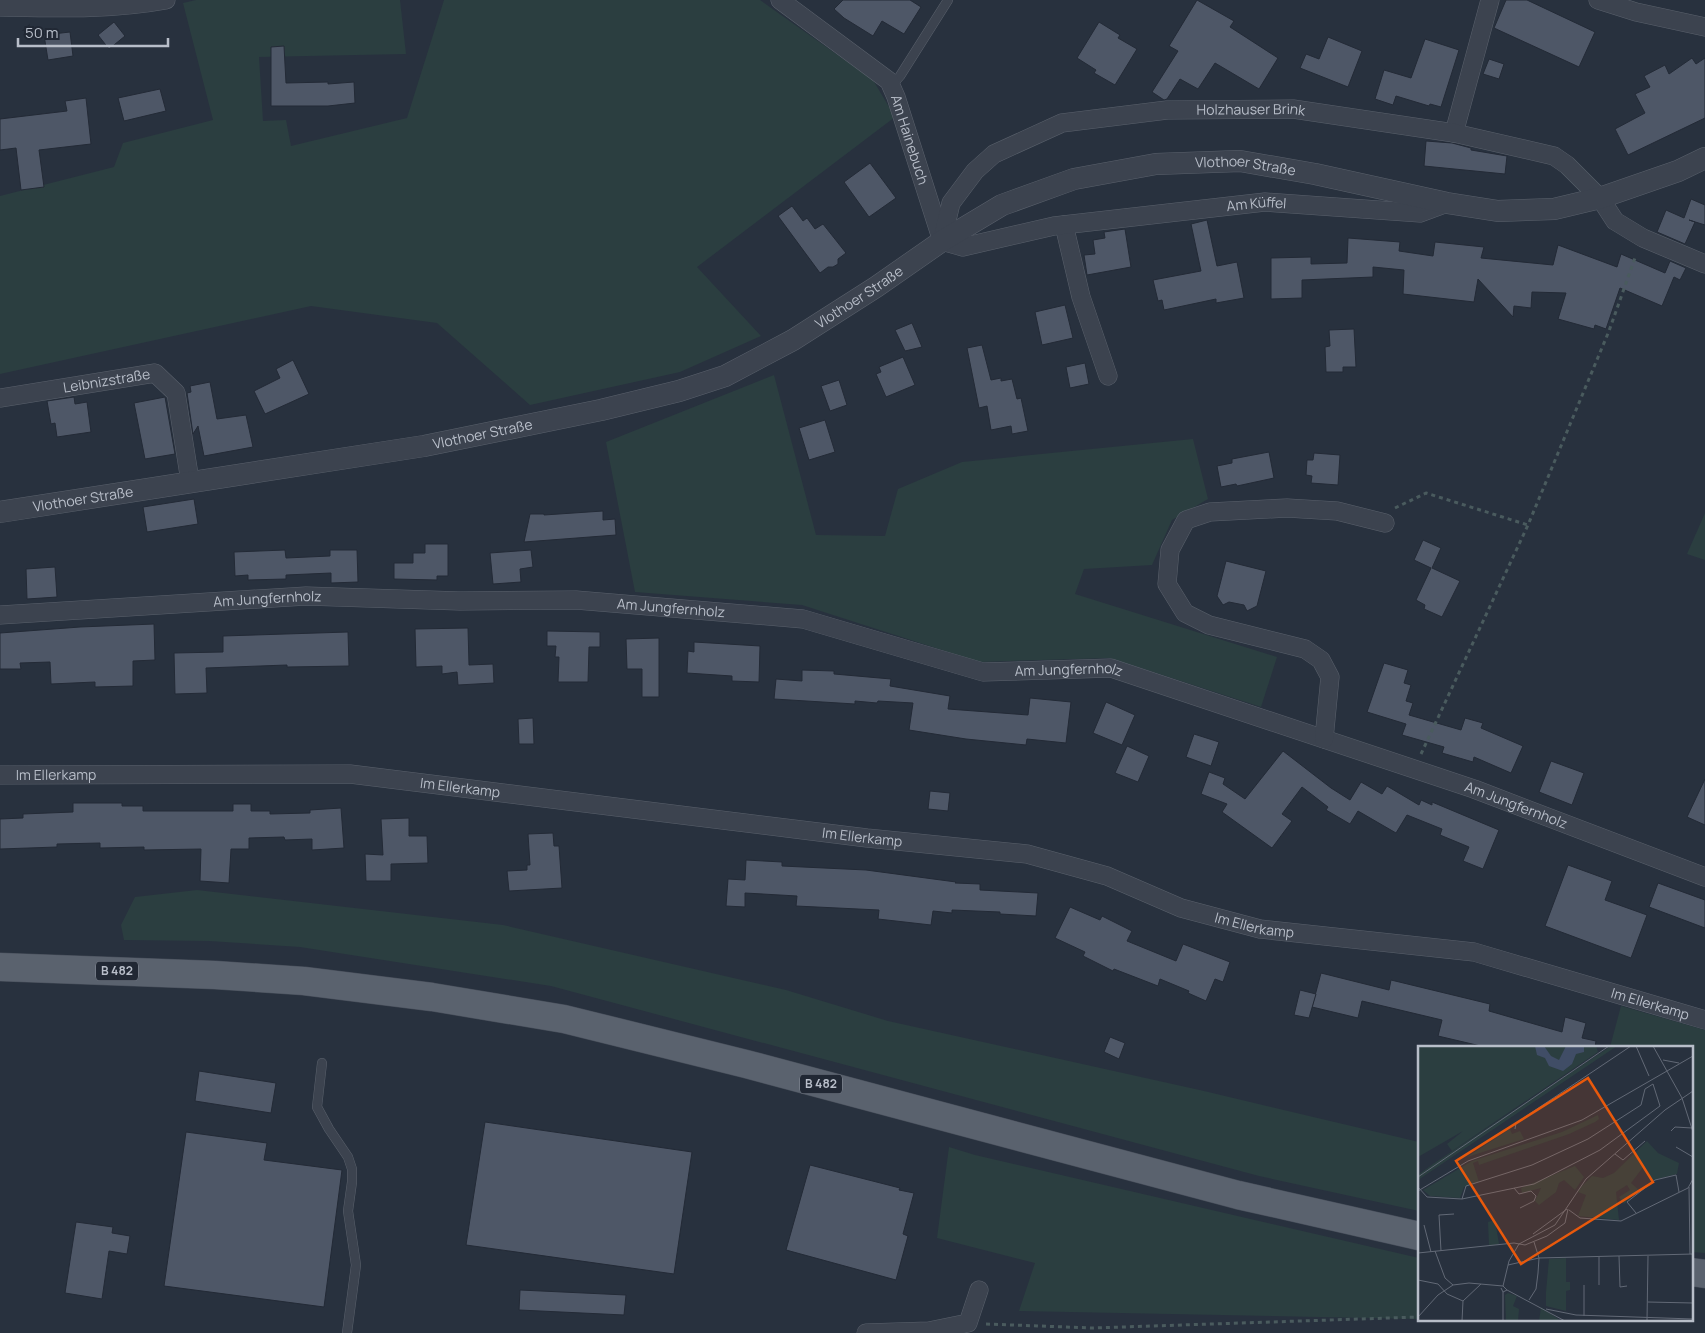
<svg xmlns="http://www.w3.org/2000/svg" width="1705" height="1333" font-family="Manrope,sans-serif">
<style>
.green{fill:#2b3e40}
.building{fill:#4e5767;stroke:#232a36}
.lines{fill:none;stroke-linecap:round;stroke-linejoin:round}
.service-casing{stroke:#5a616c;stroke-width:10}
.minor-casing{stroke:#5a616c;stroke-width:19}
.tertiary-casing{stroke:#5a616c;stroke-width:22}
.primary-casing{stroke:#454c58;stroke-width:29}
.path{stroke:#4a5b5e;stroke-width:3;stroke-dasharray:4 4;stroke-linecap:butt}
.service{stroke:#3c434f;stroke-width:9}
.minor{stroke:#3c434f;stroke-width:18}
.tertiary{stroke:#3c434f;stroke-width:21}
.primary{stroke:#5a626e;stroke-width:28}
.labels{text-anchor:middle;stroke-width:4;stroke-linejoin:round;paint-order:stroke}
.shield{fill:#212834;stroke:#8b919c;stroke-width:1}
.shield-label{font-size:12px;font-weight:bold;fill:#b8bec9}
.street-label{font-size:14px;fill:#b8bec9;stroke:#212834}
.inset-road{fill:none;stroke:#626976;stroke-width:1}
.view{fill:#e8590c;fill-opacity:0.15;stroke:#e8590c;stroke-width:2.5}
.inset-edge{fill:none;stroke:#b8bec9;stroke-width:2.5}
</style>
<rect width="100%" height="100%" fill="#28313e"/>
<g class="green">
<polygon points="196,0 400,0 406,54 259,57 263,121 286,120 291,146 407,118 444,0 760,0 873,80 895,117 697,267 761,336 680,372 530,405 437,323 311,306 0,374 0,196 114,167 123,143 213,120 183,3"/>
<polygon points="774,375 816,535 885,536 898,489 962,462 1193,439 1208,499 1172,520 1152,565 1084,569 1075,594 1277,657 1261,707 1110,658 979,662 802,605 635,592 606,442"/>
<polygon points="1705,513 1705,560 1687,554"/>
<polygon points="197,890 503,925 786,990 888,1021 1204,1091 1419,1142 1419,1211 1259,1176 551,986 300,947 209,941 124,940 121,925 135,897"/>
<polygon points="1621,1006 1705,1030 1705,1253 1691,1252 1691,1047 1610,1047"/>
<polygon points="949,1147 975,1155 1419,1258 1419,1319 1019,1311 1035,1263 937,1238"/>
</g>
<g class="building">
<polygon points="843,0 910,0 921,7 904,34 882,21 873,36 844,18 834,9"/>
<polygon points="1197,0 1234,21 1230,27 1278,58 1259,89 1215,63 1198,89 1180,79 1167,99 1164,100 1152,92 1178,51 1169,46"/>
<polygon points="1506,0 1527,0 1595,32 1579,67 1494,28"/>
<polygon points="114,22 125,36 109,49 98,35"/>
<polygon points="1099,22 1120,35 1118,38 1137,49 1115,85 1094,73 1096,70 1077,58"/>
<polygon points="70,32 73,56 48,60 44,35"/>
<polygon points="1328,37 1362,51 1348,87 1300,68 1306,54 1319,59"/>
<polygon points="1425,39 1459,50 1441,107 1430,104 1429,106 1396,96 1393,105 1375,99 1384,70 1411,78"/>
<polygon points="284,46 286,83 328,82 328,84 354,82 355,103 328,106 271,106 271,47"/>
<polygon points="1692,58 1696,64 1705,58 1705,118 1628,155 1615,129 1645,113 1635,94 1650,87 1644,76 1665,65 1669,74"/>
<polygon points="1489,59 1504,64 1499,79 1483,74"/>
<polygon points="160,89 166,111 124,121 118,98"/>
<polygon points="86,98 91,144 39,150 44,187 21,190 16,148 0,150 0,119 67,111 65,101"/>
<polygon points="1426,141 1452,143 1471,148 1471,150 1507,156 1505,174 1424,166"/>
<polygon points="870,163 896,198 869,217 844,182"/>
<polygon points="1691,199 1705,205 1705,225 1689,220 1695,222 1685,244 1657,232 1666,210 1684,218"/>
<polygon points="792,206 803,221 807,218 815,229 823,224 846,253 838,259 838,264 833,267 828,267 820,273 778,216"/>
<polygon points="1207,220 1217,266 1237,262 1244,298 1216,303 1216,299 1164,310 1162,300 1158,301 1153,280 1201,271 1191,224"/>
<polygon points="1125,229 1131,267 1087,275 1084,255 1095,254 1093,240 1105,238 1104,232"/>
<polygon points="1348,238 1400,242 1399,251 1433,256 1435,242 1484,247 1481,258 1553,265 1558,245 1617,267 1621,254 1665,273 1670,261 1686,268 1680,280 1674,277 1662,306 1620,288 1606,329 1595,325 1594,329 1558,319 1566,293 1532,292 1531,308 1514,306 1513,317 1478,279 1474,302 1403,294 1404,270 1373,267 1373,277 1302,280 1302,298 1271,299 1271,258 1311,257 1311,264 1347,263"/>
<polygon points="1065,305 1073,338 1042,345 1035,312"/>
<polygon points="912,323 922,347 905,351 895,330"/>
<polygon points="1354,329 1356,367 1343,367 1343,372 1326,372 1325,347 1330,346 1329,330"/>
<polygon points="982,345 991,380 1001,378 1001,381 1012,379 1017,399 1021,398 1028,431 1012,434 1011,426 991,430 987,406 979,408 967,348"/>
<polygon points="903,357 915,385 886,397 876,374 881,372 879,367"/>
<polygon points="293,360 309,394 265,414 254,391 280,378 276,369"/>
<polygon points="1085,363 1089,384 1070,388 1066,367"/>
<polygon points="839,380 847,405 830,411 821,386"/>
<polygon points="210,382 217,419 246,415 253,447 204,456 198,426 193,434 187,393 191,392 190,386"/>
<polygon points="74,397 75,404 87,402 91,432 57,437 55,423 51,424 47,401"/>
<polygon points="165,397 175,454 145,459 134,403"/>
<polygon points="825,420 835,452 809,460 799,428"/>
<polygon points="1269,452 1274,478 1237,486 1236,484 1221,487 1217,466 1232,463 1232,459"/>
<polygon points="1314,453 1340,455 1338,485 1311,483 1312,476 1306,475 1307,460 1313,460"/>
<polygon points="194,499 198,524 147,532 143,507"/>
<polygon points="603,511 603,520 615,519 616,535 524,542 530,514 544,514 544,515"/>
<polygon points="1423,540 1441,548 1432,568 1460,581 1442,617 1424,609 1425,605 1416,600 1431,568 1414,560"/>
<polygon points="425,544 448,544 448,576 437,576 437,580 394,579 394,563 413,563 413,553 425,553"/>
<polygon points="285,550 286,558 330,556 330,550 357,550 358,582 331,583 331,573 286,575 286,579 248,580 248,575 235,576 234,552"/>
<polygon points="531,550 533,567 520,569 521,582 493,584 490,553"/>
<polygon points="1226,561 1266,571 1257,606 1247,611 1244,605 1229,602 1223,605 1217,596"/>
<polygon points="55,567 57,597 27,599 26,569"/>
<polygon points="154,624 155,660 133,661 133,686 95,687 95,682 51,684 50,662 20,663 21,669 0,669 0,633 80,627"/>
<polygon points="468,628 469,665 493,664 494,683 458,685 457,672 442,674 442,666 416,667 415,629"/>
<polygon points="547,631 600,632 600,647 589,647 588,682 558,682 559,657 555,657 556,646 547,646"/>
<polygon points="348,632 349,666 287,667 287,665 206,668 207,693 175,694 174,653 223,652 223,636"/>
<polygon points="659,638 659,697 642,697 642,669 627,669 626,639"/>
<polygon points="694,642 760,646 759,682 732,681 732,676 687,673 688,651 694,652"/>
<polygon points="1384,663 1408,670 1404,683 1411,685 1406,701 1413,703 1409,715 1461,730 1465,718 1483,723 1481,728 1523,746 1511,773 1474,757 1473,762 1442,753 1444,747 1402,735 1406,724 1367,712"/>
<polygon points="802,670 834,671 834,674 891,679 890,686 950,696 948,709 1028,715 1030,698 1071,702 1066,743 1027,739 1026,745 966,739 909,730 913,703 878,701 877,703 855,701 855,704 774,699 776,679 802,681"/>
<polygon points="1106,702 1135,715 1122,745 1093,733"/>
<polygon points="533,718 534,744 519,744 518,719"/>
<polygon points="1194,734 1219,742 1211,766 1186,757"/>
<polygon points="1127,746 1149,756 1138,782 1115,773"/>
<polygon points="1283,751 1331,788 1350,800 1361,782 1382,794 1387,786 1419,805 1421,800 1432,805 1432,802 1499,830 1483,869 1463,861 1469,847 1440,835 1442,829 1407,815 1396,833 1358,811 1350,824 1326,810 1328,807 1302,787 1282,814 1292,821 1272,848 1222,812 1227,804 1201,794 1209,772 1225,778 1223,784 1245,799"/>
<polygon points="1551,761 1584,773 1572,805 1539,792"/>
<polygon points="1705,779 1705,825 1687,817"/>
<polygon points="930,791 950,793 948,811 928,809"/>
<polygon points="73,803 122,803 122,806 143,806 143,811 233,811 233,804 251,804 251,811 270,811 270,814 310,813 310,810 341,808 344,848 312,850 312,839 285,840 284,837 249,838 249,849 231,849 229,883 200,881 201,849 144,850 144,847 100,848 100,843 57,844 57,847 0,849 0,819 23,818 23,814 73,812"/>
<polygon points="409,818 409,836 427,836 428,863 391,864 391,881 366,881 365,854 383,855 381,819"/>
<polygon points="553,833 554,846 559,846 562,888 509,891 507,871 527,870 527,865 530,865 528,834"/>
<polygon points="746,860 782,862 782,866 866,870 956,882 955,883 980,884 980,890 1038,893 1036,916 1000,914 1000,912 952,910 952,913 933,911 931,925 878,919 879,910 796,906 797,896 745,893 745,907 726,906 728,879 745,880"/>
<polygon points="1568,865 1612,881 1605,900 1647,915 1631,958 1545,926"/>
<polygon points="1658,883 1705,900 1705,928 1649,907"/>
<polygon points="1070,907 1100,920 1102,916 1132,931 1127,941 1176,961 1183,944 1230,962 1223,982 1215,979 1206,1001 1188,993 1189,991 1160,979 1158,986 1114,969 1113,971 1083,956 1085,952 1055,938"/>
<polygon points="1321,973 1389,990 1391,980 1490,1004 1489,1011 1562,1032 1565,1017 1586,1023 1582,1038 1596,1041 1595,1047 1485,1047 1438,1036 1442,1020 1362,1001 1358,1018 1312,1007"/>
<polygon points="1300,990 1316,994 1309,1018 1294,1015"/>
<polygon points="1110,1037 1125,1043 1119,1059 1104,1052"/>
<polygon points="199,1071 276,1083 271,1113 195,1101"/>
<polygon points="485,1122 692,1152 674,1274 466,1245"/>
<polygon points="186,1132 267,1143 264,1160 342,1170 324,1307 164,1286"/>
<polygon points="810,1165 900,1188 899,1190 914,1193 903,1234 908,1236 896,1280 786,1250"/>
<polygon points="76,1222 113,1227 112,1233 130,1236 127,1254 109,1251 102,1299 65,1293"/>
<polygon points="520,1290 626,1295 624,1315 519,1310"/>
</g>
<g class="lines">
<defs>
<g id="service">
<polyline points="891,86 900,76 948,0"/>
<polyline points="322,1063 317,1107 329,1129 348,1157 352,1169 352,1182 348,1211 356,1265 347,1333"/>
</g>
<g id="minor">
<path id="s1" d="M 780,0 L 889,81 L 896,97 L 942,241"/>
<polyline points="1598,0 1636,12 1705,27"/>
<path d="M 0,7 C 55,8 112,10 166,0"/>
<polyline points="1454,133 1490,0"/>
<polyline points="1064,225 1081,297 1108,376"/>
<path id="s2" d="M 942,241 L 951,203 L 975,171 L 994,154 L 1062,123 L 1167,110 L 1293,109 L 1454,133 L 1554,156 L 1567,165 L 1600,198 L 1615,221 L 1643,238 L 1705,264"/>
<path id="s3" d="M 942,241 L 963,247 L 1054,226 L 1265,202 L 1420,213 L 1447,203"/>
<path id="s4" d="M 0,398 L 155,373 L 176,393 L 190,481"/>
<path id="s5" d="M 0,615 L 306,596 L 460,601 L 576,600 L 803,619 L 983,672 L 1111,668 L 1474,789 L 1705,877"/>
<polyline points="1324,739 1330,677 1321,660 1305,649 1209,625 1185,613 1167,584 1170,550 1186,520 1210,512 1287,508 1337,511 1385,523"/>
<path id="s6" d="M 0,775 L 350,774 L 867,838 L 1027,854 L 1107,876 L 1181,908 L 1260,929 L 1474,952 L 1705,1020"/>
<polyline points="866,1333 929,1331 968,1323 979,1290"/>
</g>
<g id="tertiary">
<path id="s7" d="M 0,512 L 424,446 L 601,410 L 679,391 L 725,376 L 793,340 L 876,287 L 942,241 L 1002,205 L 1074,179 L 1156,164 L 1240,161 L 1315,174 L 1447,203 L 1498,211 L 1554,209 L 1600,198 L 1678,171 L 1705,158"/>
</g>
<g id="primary">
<polyline points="0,967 215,975 304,981 432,997 564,1019 746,1064 1238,1195 1419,1236"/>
<polyline points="1691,1272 1705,1274"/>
</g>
</defs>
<use href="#service" class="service-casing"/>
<use href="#minor" class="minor-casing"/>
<use href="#tertiary" class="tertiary-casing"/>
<use href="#primary" class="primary-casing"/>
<g class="path">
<polyline points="1395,508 1426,493 1528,525"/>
<polyline points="1421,754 1528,525 1609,331 1636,255"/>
<polyline points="986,1324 1093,1328 1419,1317"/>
</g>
<use href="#service" class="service"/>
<use href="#minor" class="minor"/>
<use href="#tertiary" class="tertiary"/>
<use href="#primary" class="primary"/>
</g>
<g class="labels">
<g class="shield">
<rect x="96" y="961.5" width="42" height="19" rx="4"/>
<rect x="800" y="1074.5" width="42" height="19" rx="4"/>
</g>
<g class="shield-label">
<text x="117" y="975">B 482</text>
<text x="821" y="1088">B 482</text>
</g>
<g class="street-label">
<text dy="5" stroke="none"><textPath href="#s2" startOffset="369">Holzhauser Brink</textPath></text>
<text dy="5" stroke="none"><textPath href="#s1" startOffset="198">Am Hainebuch</textPath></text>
<text dy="5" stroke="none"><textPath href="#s7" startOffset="1314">Vlothoer Straße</textPath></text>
<text dy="5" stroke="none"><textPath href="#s3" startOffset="319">Am Küffel</textPath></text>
<text dy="5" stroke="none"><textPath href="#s7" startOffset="894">Vlothoer Straße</textPath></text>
<text dy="5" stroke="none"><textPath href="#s4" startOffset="108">Leibnizstraße</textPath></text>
<text dy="5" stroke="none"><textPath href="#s7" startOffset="489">Vlothoer Straße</textPath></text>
<text dy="5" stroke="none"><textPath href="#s7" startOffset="84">Vlothoer Straße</textPath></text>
<text dy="5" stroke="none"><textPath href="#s5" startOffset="268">Am Jungfernholz</textPath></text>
<text dy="5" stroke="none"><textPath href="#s5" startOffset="672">Am Jungfernholz</textPath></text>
<text dy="5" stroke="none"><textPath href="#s5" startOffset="1078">Am Jungfernholz</textPath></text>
<text dy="5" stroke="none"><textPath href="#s6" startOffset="56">Im Ellerkamp</textPath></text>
<text dy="5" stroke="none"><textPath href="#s6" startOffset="461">Im Ellerkamp</textPath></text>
<text dy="5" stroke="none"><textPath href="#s5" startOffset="1548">Am Jungfernholz</textPath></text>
<text dy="5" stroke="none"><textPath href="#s6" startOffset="866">Im Ellerkamp</textPath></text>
<text dy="5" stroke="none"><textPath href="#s6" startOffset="1271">Im Ellerkamp</textPath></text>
<text dy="5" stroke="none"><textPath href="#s6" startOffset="1676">Im Ellerkamp</textPath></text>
</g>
</g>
<g transform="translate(1418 1046)">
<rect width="275" height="275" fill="#28313e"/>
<path d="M 0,0 L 178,0 L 180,6 L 34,105 L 29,98 L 45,85 L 0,111 ZM 193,0 L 199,0 L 0,134 L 0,129 L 15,118 ZM 180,69 L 181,73 L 177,76 L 151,88 L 61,119 L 60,115 L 55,117 L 61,136 L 46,141 L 42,152 L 12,150 L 5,144 L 54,115 L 144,86 ZM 92,83 L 94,88 L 102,85 L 106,93 L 49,111 ZM 229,95 L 240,107 L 261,117 L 259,128 L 235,134 L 226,120 L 213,137 L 221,144 L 206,158 L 201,151 L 212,144 L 209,139 L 198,146 L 201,174 L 160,170 L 168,149 L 160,146 L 164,140 L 174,130 L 185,132 L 196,127 ZM 157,120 L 166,131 L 157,144 L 146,134 L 141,137 L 138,146 L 121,159 L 117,155 L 123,142 L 104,147 L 103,142 ZM 77,174 L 81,198 L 71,200 L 70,176 ZM 148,212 L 148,236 L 152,236 L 152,244 L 148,245 L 148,265 L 128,260 L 128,246 L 131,213 ZM 90,247 L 99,250 L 95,260 L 101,263 L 100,275 L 88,275 L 87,249 ZM 123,261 L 143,275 L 121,275 Z" fill="#2b3e40"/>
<path d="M 117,0 L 126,0 L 133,10 L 141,14 L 148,0 L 166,0 L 166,6 L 158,8 L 154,18 L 145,25 L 131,20 L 127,12 L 119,9 Z" fill="#404d66"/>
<path class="inset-road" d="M 218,0 L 231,30M 235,0 L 264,52 L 275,86M 245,14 L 261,17M 97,83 L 98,77 L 213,0M 253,85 L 257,81 L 274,82M 258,101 L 275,111M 197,108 L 205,114 L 227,95M 0,131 L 191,0M 0,141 L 9,151 L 44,153 L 116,138 L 182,104 L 242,60M 271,141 L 272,208M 96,142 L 101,148 L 113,145 L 118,150 L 116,155 L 102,162M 0,145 L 50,115 L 164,74 L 275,10M 44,153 L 48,140 L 114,119 L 170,93 L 223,59 L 227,43 L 235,38 L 242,60M 151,164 L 162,172 L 203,175 L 270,142 L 275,133M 218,167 L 209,156 L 237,134 L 258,129 L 261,146M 6,179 L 13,206M 115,188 L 149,163M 17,205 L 27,232 L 35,239M 23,205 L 21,169 L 36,168M 0,207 L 96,197 L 107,199 L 129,190 L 147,177 L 150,163M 201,210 L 202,241 L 209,240M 90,219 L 121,212 L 275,208M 0,234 L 20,238 L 29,248 L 45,255M 166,239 L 166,270M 181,239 L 181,211M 85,240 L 91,215 L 101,198 L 137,179 L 168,133 L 247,64 L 275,45M 89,244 L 147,275M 85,246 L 85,275M 111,254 L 118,243 L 120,227 L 121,212 L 116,196M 45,255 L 63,238M 230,256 L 275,257M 128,263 L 158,269 L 275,273M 0,271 L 20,249 L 35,239 L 51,237 L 85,240 L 89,244 L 85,246 L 83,242M 44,275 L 45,255M 229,275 L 230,210"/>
<path class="view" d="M 170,32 L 235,136 L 103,218 L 38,115 Z"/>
<rect width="275" height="275" class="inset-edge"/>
</g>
<path d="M18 38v8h150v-8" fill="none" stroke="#b8bec9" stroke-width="2.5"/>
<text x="25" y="38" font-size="15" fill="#b8bec9" stroke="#212834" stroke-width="4" paint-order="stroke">50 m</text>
</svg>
